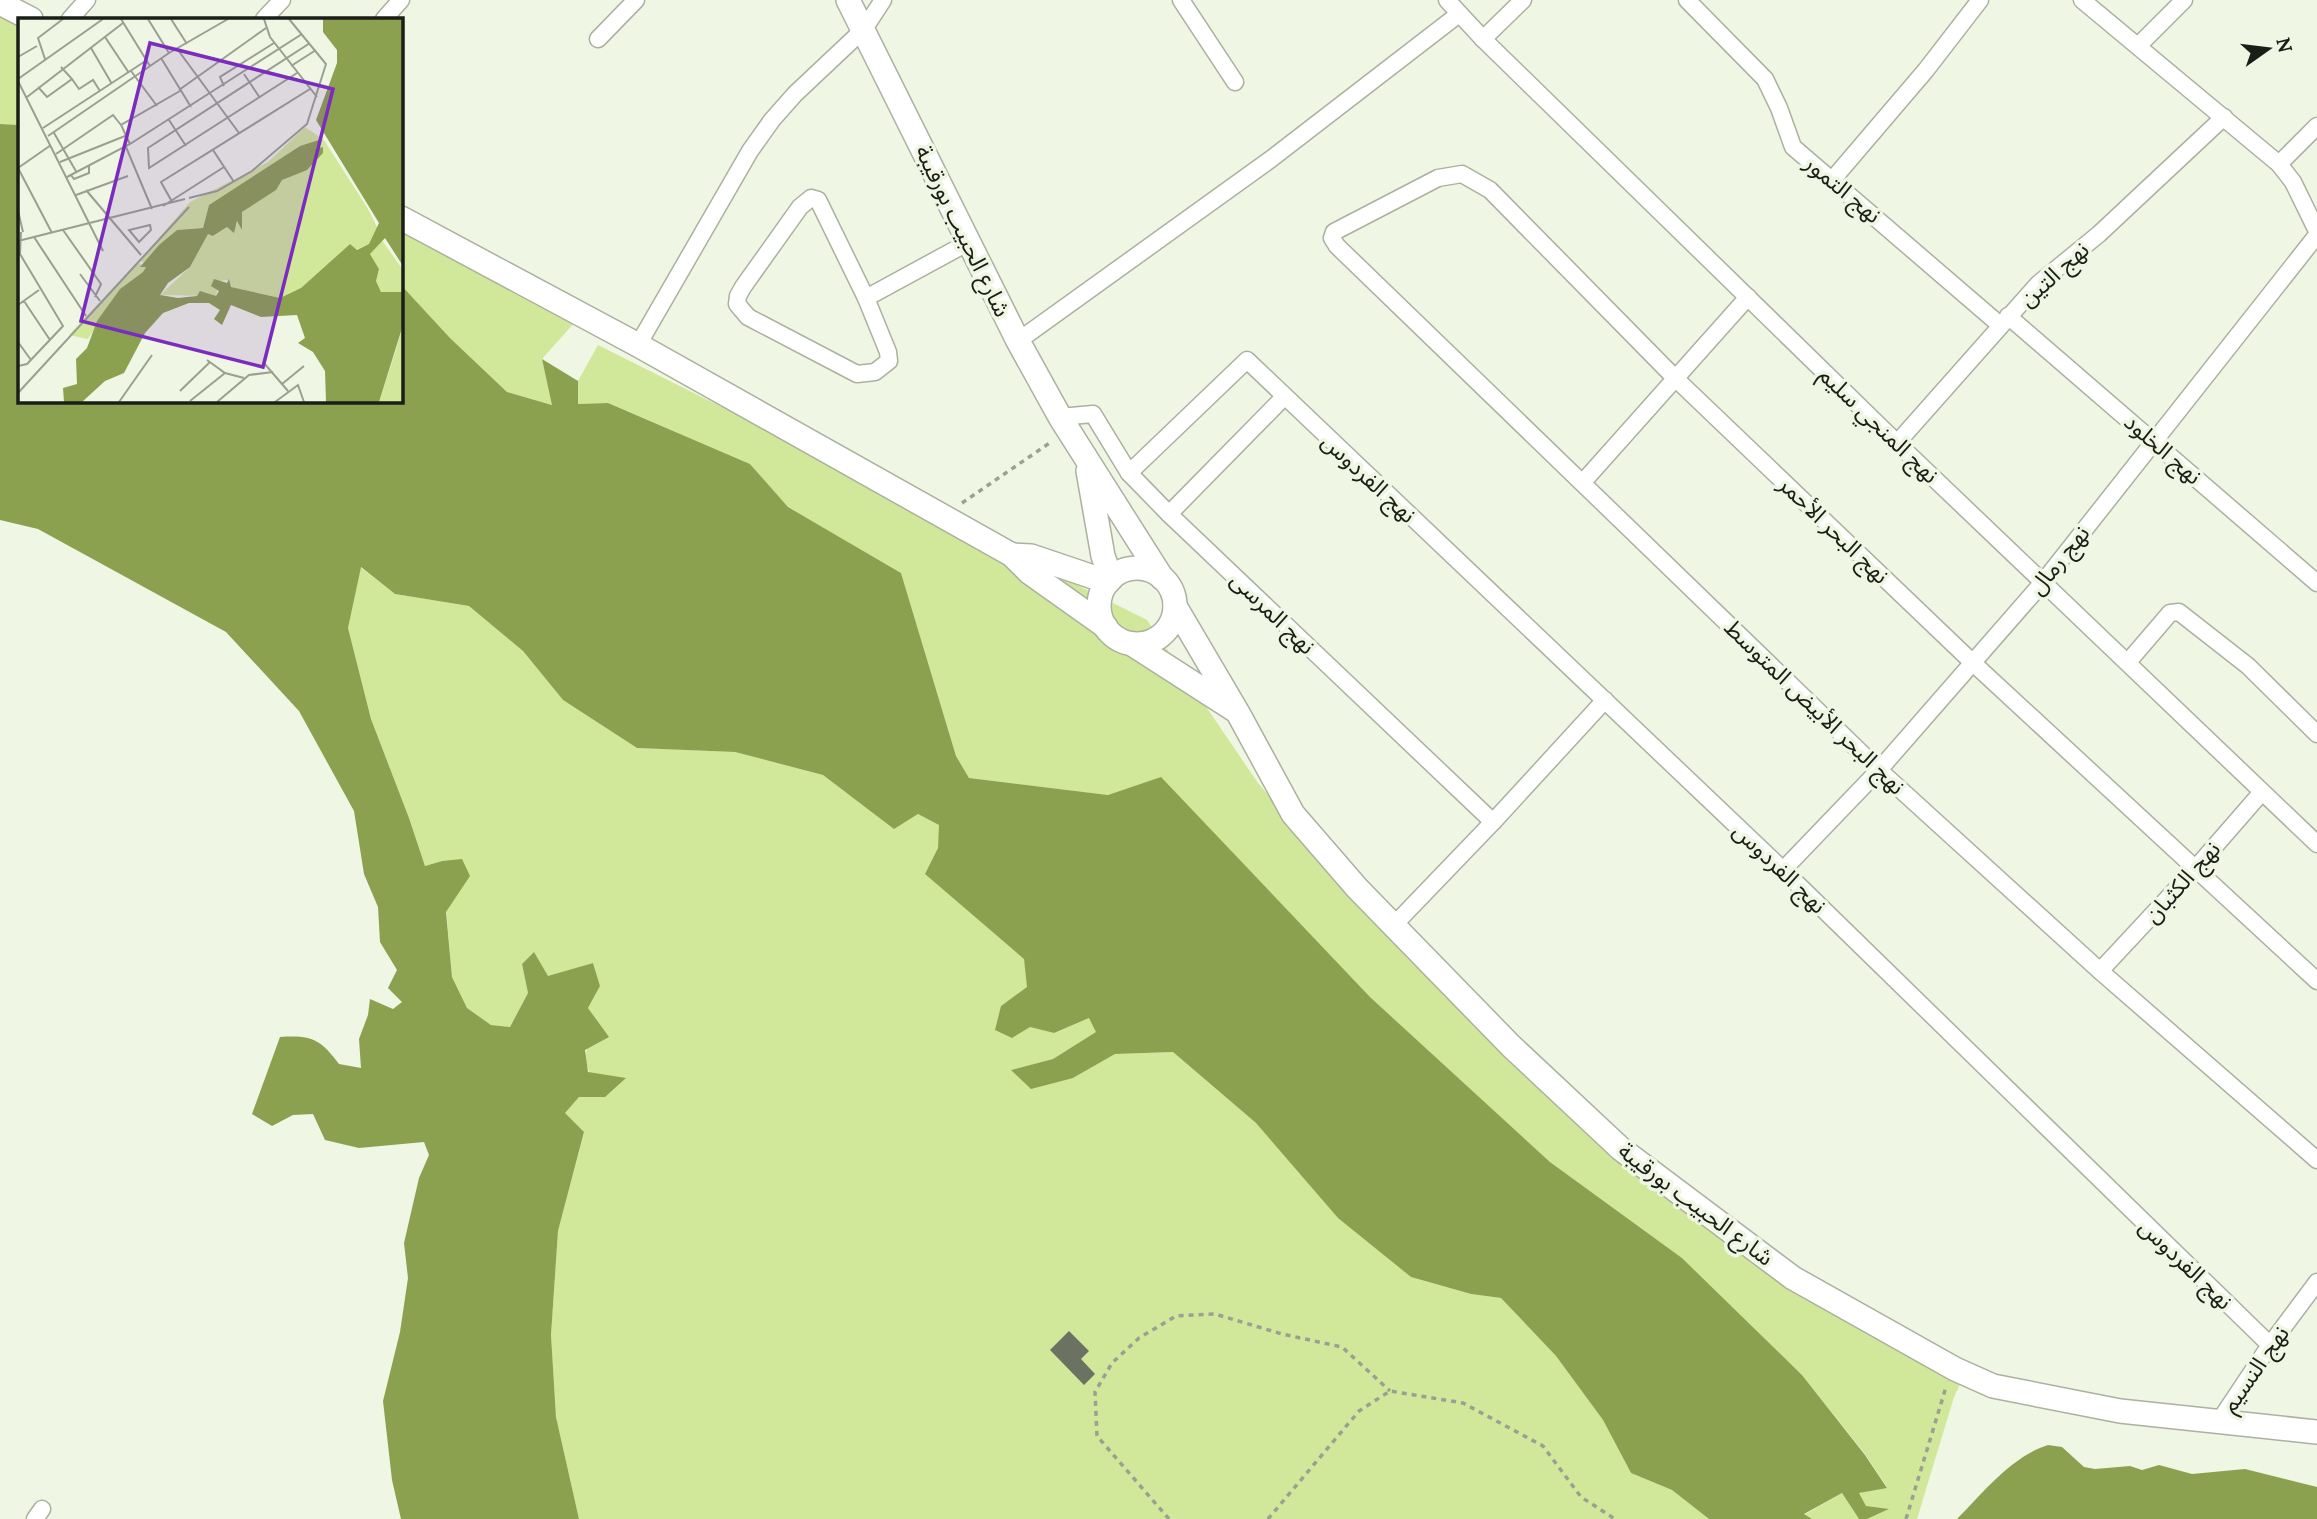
<svg xmlns="http://www.w3.org/2000/svg" width="2317" height="1519" font-family="Lora,'Noto Sans Arabic',serif">
<style>
.green{fill:#d1e89b}
.water{fill:#8ba150}
.building{fill:#6c7261}
.lines{fill:none;stroke-linecap:round;stroke-linejoin:round}
.street-casing{stroke:#abb19f;stroke-width:19}
.secondary-casing{stroke:#abb19f;stroke-width:26}
.path{stroke:#9ba092;stroke-width:3.5;stroke-dasharray:5 5;stroke-linecap:butt}
.street{stroke:#fff;stroke-width:16}
.secondary{stroke:#fff;stroke-width:23}
.labels{text-anchor:middle;stroke-width:7;stroke-linejoin:round;paint-order:stroke}
.street-label{font-size:23px;fill:#1b1e17;stroke:#eff6e3}
.inset-road{fill:none;stroke:#9aa091;stroke-width:2}
.view{fill:#7b2cbf;fill-opacity:0.15;stroke:#7b2cbf;stroke-width:3.5}
.inset-edge{fill:none;stroke:#1b1e17;stroke-width:3.5}
</style>
<rect width="100%" height="100%" fill="#eff6e3"/>
<g class="green">
<polygon points="0,3 19,19 19,125 0,124"/>
<polygon points="401,226 575,322 542,359 553,405 507,392 450,338 401,285"/>
<polygon points="598,345 1147,620 1258,783 1407,958 1613,1154 1963,1378 1954,1397 1917,1519 1867,1519 1887,1510 1866,1507 1859,1493 1887,1487 1865,1454 1802,1375 1682,1258 1550,1162 1370,997 1161,778 1108,795 969,778 956,756 901,573 788,507 750,464 608,403 578,404 578,381"/>
<path d="M 360,567 L 395,594 L 469,606 L 523,651 L 563,700 L 637,748 L 735,752 L 823,775 L 894,828 L 918,814 L 940,825 L 938,848 L 926,874 L 1024,958 L 1028,987 L 1001,1006 L 1030,1027 L 1054,1033 L 1089,1018 L 1097,1032 L 1053,1059 L 1012,1070 L 1073,1078 L 1115,1054 L 1173,1052 L 1256,1123 L 1411,1277 L 1471,1294 L 1501,1298 L 1556,1356 L 1603,1420 L 1631,1473 L 1672,1490 L 1709,1519 L 579,1519 L 556,1417 L 551,1335 L 558,1231 L 584,1133 L 564,1113 L 579,1097 L 605,1097 C 581,1063 581,1060 597,1021 L 588,1008 L 600,986 L 593,963 L 548,977 L 534,953 L 522,964 L 528,993 L 510,1027 L 491,1025 L 467,1008 L 452,977 L 442,861 L 425,866 L 409,818 L 371,719 L 348,628 Z"/>
<polygon points="1842,1493 1859,1519 1812,1519 1804,1515"/>
</g>
<g class="water">
<path d="M 0,124 L 19,125 L 19,401 L 401,401 L 401,285 L 450,338 L 507,392 L 552,405 L 542,359 L 578,381 L 578,404 L 608,403 L 750,464 L 788,507 L 901,573 L 956,756 L 969,778 L 1108,795 L 1161,777 L 1370,997 L 1550,1162 L 1682,1258 L 1802,1375 L 1865,1455 L 1887,1488 L 1859,1493 L 1866,1506 L 1889,1509 L 1867,1519 L 1859,1519 L 1842,1493 L 1804,1514 L 1812,1519 L 1709,1519 L 1672,1490 L 1631,1473 L 1603,1420 L 1556,1356 L 1501,1298 L 1471,1294 L 1411,1277 L 1338,1218 L 1256,1123 L 1173,1052 L 1115,1054 L 1073,1078 L 1031,1089 L 1011,1070 L 1053,1059 L 1096,1032 L 1089,1018 L 1054,1033 L 1030,1027 L 1012,1038 L 995,1030 L 1001,1006 L 1027,987 L 1024,959 L 925,874 L 938,848 L 939,825 L 918,814 L 894,829 L 823,775 L 735,752 L 637,748 L 563,700 L 523,651 L 469,606 L 395,594 L 361,567 L 348,628 L 371,719 L 409,818 L 425,866 L 442,861 L 462,859 L 470,876 L 446,912 L 452,977 L 467,1008 L 491,1025 L 510,1027 L 528,993 L 522,964 L 534,952 L 548,976 L 593,963 L 600,986 L 588,1008 L 609,1037 L 585,1050 L 588,1072 L 626,1078 L 605,1097 L 579,1097 L 565,1113 L 584,1132 L 558,1231 L 551,1335 L 556,1417 L 579,1519 L 401,1519 L 392,1480 L 383,1401 L 400,1332 L 408,1278 L 404,1243 L 419,1178 L 429,1155 L 424,1142 L 359,1148 L 325,1140 L 313,1114 L 293,1115 L 272,1126 L 252,1114 L 280,1037 C 312,1035 320,1039 339,1064 L 361,1068 L 359,1039 L 368,1015 L 370,999 L 393,1009 L 402,1002 L 388,988 L 397,970 L 380,942 L 378,907 L 364,874 L 354,811 L 299,711 L 226,632 L 38,529 L 0,520 Z"/>
<path d="M 2048,1445 L 2062,1447 L 2084,1467 L 2095,1469 L 2130,1466 L 2142,1470 L 2159,1465 L 2192,1474 L 2245,1469 L 2317,1487 L 2317,1519 L 1957,1519 C 1984,1492 2011,1457 2048,1445 Z"/>
</g>
<polygon class="building" points="1069,1331 1089,1351 1081,1359 1095,1374 1084,1385 1050,1350"/>
<g class="lines">
<defs>
<g id="street">
<polyline points="1181,0 1235,82"/>
<polyline points="1447,0 1483,39 1897,443 2317,844"/>
<polyline points="1687,0 1765,79 1779,108 1793,147 2000,325"/>
<polyline points="2082,0 2279,164 2293,182 2317,231"/>
<polyline points="70,19 87,0"/>
<polyline points="264,19 282,0"/>
<polyline points="384,19 401,0"/>
<polyline points="598,39 636,0"/>
<polyline points="1483,39 1523,0"/>
<polyline points="2138,46 2184,0"/>
<polyline points="2279,164 2317,126"/>
<polyline points="1833,179 1926,70 1980,0"/>
<polygon points="811,198 818,200 820,204 866,298 888,352 889,361 875,372 857,374 748,317 737,304 738,296 743,287 800,207"/>
<polyline points="866,298 969,242"/>
<polyline points="2008,316 2317,583"/>
<polyline points="1018,341 1271,159 1459,14"/>
<polyline points="638,345 750,151 772,120 795,94 864,29 883,0"/>
<polyline points="1060,417 1093,414 1129,473 1169,514 1493,822"/>
<polyline points="1897,443 2038,284 2099,234 2224,117"/>
<polyline points="1129,473 1247,360 1783,870 2270,1345"/>
<polyline points="1583,482 1748,297"/>
<polyline points="1169,514 1284,397"/>
<polyline points="2128,662 2170,613 2179,612 2248,666 2317,734"/>
<polyline points="1783,870 1879,770 2044,581 2317,235"/>
<polyline points="1393,926 1493,822 1605,700"/>
<polyline points="2100,971 2195,869 2262,792"/>
<polyline points="2317,981 1972,662 1675,378 1490,190 1462,174 1438,178 1334,232 1332,238 1337,246 1879,770 2100,971 2317,1160"/>
<polyline points="2218,1423 2270,1345 2317,1282"/>
<polyline points="35,1519 42,1509"/>
</g>
<g id="secondary">
<polyline points="848,0 1018,341 1060,417 1162,578"/>
<polyline points="0,3 31,19"/>
<polyline points="401,218 638,345 1012,555 1030,573 1106,627"/>
<polyline points="1088,471 1103,556 1111,579"/>
<polyline points="1012,555 1031,556 1108,582"/>
<circle cx="1137" cy="606" r="38"/>
<polyline points="1175,606 1238,713 1293,814 1357,888 1511,1046 1621,1149 1793,1278 1955,1369 1993,1386 2120,1411 2317,1432"/>
<polyline points="1132,644 1233,709"/>
</g>
</defs>
<use href="#street" class="street-casing"/>
<use href="#secondary" class="secondary-casing"/>
<g class="path">
<polyline points="962,503 1051,442"/>
<polyline points="1169,1519 1097,1436 1095,1392 1112,1363 1139,1338 1176,1316 1215,1314 1282,1334 1342,1347 1390,1391"/>
<polyline points="1268,1519 1359,1411 1390,1391 1463,1403 1543,1446 1581,1497 1615,1519"/>
<polyline points="1906,1519 1946,1387"/>
</g>
<use href="#street" class="street"/>
<use href="#secondary" class="secondary"/>
</g>
<g class="labels">
<g class="street-label">
<text transform="translate(1843 189) rotate(40)" y="8">نهج التمور</text>
<text transform="translate(963 231) rotate(64)" y="8">شارع الحبيب بورقيبة</text>
<text transform="translate(2054 274) rotate(-42)" y="8">نهج التين</text>
<text transform="translate(1879 425) rotate(44)" y="8">نهج المنجي سليم</text>
<text transform="translate(2163 449) rotate(41)" y="8">نهج الخلود</text>
<text transform="translate(1369 478) rotate(43)" y="8">نهج الفردوس</text>
<text transform="translate(1834 530) rotate(44)" y="8">نهج البحر الأحمر</text>
<text transform="translate(2059 560) rotate(-51)" y="8">نهج رمال</text>
<text transform="translate(1273 613) rotate(44)" y="8">نهج المرسى</text>
<text transform="translate(1815 707) rotate(44)" y="8">نهج البحر الأبيض المتوسط</text>
<text transform="translate(1780 868) rotate(44)" y="8">نهج الفردوس</text>
<text transform="translate(2182 882) rotate(-48)" y="8">نهج الكثبان</text>
<text transform="translate(1696 1204) rotate(37)" y="8">شارع الحبيب بورقيبة</text>
<text transform="translate(2186 1264) rotate(44)" y="8">نهج الفردوس</text>
<text transform="translate(2255 1369) rotate(-55)" y="8">نهج النسيم</text>
</g>
</g>
<g transform="translate(18 18)">
<rect width="385" height="385" fill="#eff6e3"/>
<path d="M 287,109 L 306,122 L 350,191 L 360,211 L 351,226 L 338,232 L 332,226 L 283,270 L 262,280 L 213,269 L 211,262 L 201,263 L 198,278 L 142,277 L 172,249 L 190,215 L 196,218 L 209,209 L 217,210 L 220,203 L 224,212 L 224,194 L 264,162 L 299,142 L 300,124 L 282,128 L 191,187 L 185,210 L 159,212 L 126,245 L 122,242 L 172,184 L 250,144 ZM 363,221 L 385,252 L 385,274 L 363,274 L 358,263 L 361,251 L 352,236 ZM 119,244 L 128,249 L 125,254 L 102,271 L 70,321 L 51,317 ZM 385,307 L 385,384 L 361,384 L 378,332 Z" fill="#d1e89b"/>
<path d="M 305,1 L 385,1 L 385,248 L 367,220 L 352,236 L 361,251 L 358,263 L 363,274 L 385,274 L 385,307 L 361,384 L 308,384 L 307,353 L 295,334 L 280,325 L 287,320 L 279,297 L 243,299 L 213,287 L 204,307 L 196,301 L 202,292 L 191,285 L 171,285 L 145,295 L 127,315 L 106,355 L 87,363 L 64,384 L 46,384 L 45,370 L 59,366 L 58,341 L 69,330 L 79,303 L 102,271 L 125,254 L 128,249 L 122,249 L 141,227 L 159,212 L 185,210 L 191,187 L 282,128 L 301,122 L 298,131 L 305,129 L 305,135 L 289,152 L 264,162 L 258,172 L 224,194 L 224,212 L 219,203 L 216,215 L 209,209 L 195,218 L 190,216 L 172,249 L 150,265 L 142,277 L 160,280 L 179,278 L 182,273 L 198,278 L 201,273 L 193,268 L 196,261 L 209,265 L 211,261 L 213,269 L 262,280 L 283,270 L 332,226 L 339,232 L 351,226 L 361,205 L 298,102 L 319,45 L 319,32 L 305,14 Z" fill="#8ba150"/>
<path class="inset-road" d="M 103,1 L 132,48M 130,1 L 151,35M 153,1 L 169,26M 246,1 L 252,19 L 299,79M 87,19 L 111,55M 73,30 L 94,66M 160,32 L 221,115M 0,39 L 19,28M 143,40 L 173,89M 27,41 L 20,20 L 45,1M 273,48 L 298,32M 113,53 L 139,88M 279,55 L 131,150 L 130,130 L 292,25M 226,56 L 242,80M 0,61 L 85,1M 54,61 L 61,71 L 75,62 L 82,73M 0,63 L 85,233M 206,68 L 202,59 L 256,25M 20,69 L 29,79 L 54,61 L 43,49M 161,72 L 248,10M 9,79 L 105,5M 151,102 L 168,128M 25,110 L 129,42M 36,115 L 59,155M 30,118 L 151,35 L 210,1M 112,126 L 103,107 L 162,73M 108,129 L 134,191M 195,132 L 216,164M 38,136 L 95,97 L 103,107M 42,144 L 107,118M 0,150 L 34,215M 0,150 L 33,127M 53,157 L 56,161 L 71,155 L 71,148M 49,159 L 112,126 L 284,16M 68,172 L 123,237M 58,177 L 110,158M 171,180 L 199,173 L 234,153 L 289,106 L 308,46 L 271,1M 153,182 L 143,164 L 292,71M 145,188 L 206,149M 0,193 L 5,214M 132,207 L 133,212 L 121,224 L 111,212 ZM 45,212 L 83,266 L 77,279M 16,219 L 68,298M 0,223 L 167,181M 62,256 L 82,283M 6,283 L 32,322M 0,287 L 21,272M 0,324 L 13,342M 189,342 L 207,355 L 226,360M 245,344 L 270,373M 0,348 L 9,346 L 45,308 L 2,236 L 3,214M 264,366 L 286,348M 162,373 L 192,344M 0,375 L 171,189M 172,383 L 207,355M 101,384 L 134,337M 199,384 L 231,357 L 255,354M 257,384 L 280,367 L 286,384"/>
<path class="view" d="M 132,25 L 315,71 L 245,349 L 63,303 Z"/>
<rect width="385" height="385" class="inset-edge"/>
</g>
<g transform="translate(2268 49) rotate(76)" stroke="#eff6e3" stroke-width="5" paint-order="stroke">
<path d="M0-5L12 26L0 18L-12 26Z" fill="#1b1e17"/>
<text y="-10" font-size="19" font-weight="bold" text-anchor="middle" fill="#1b1e17">N</text>
</g>
</svg>
